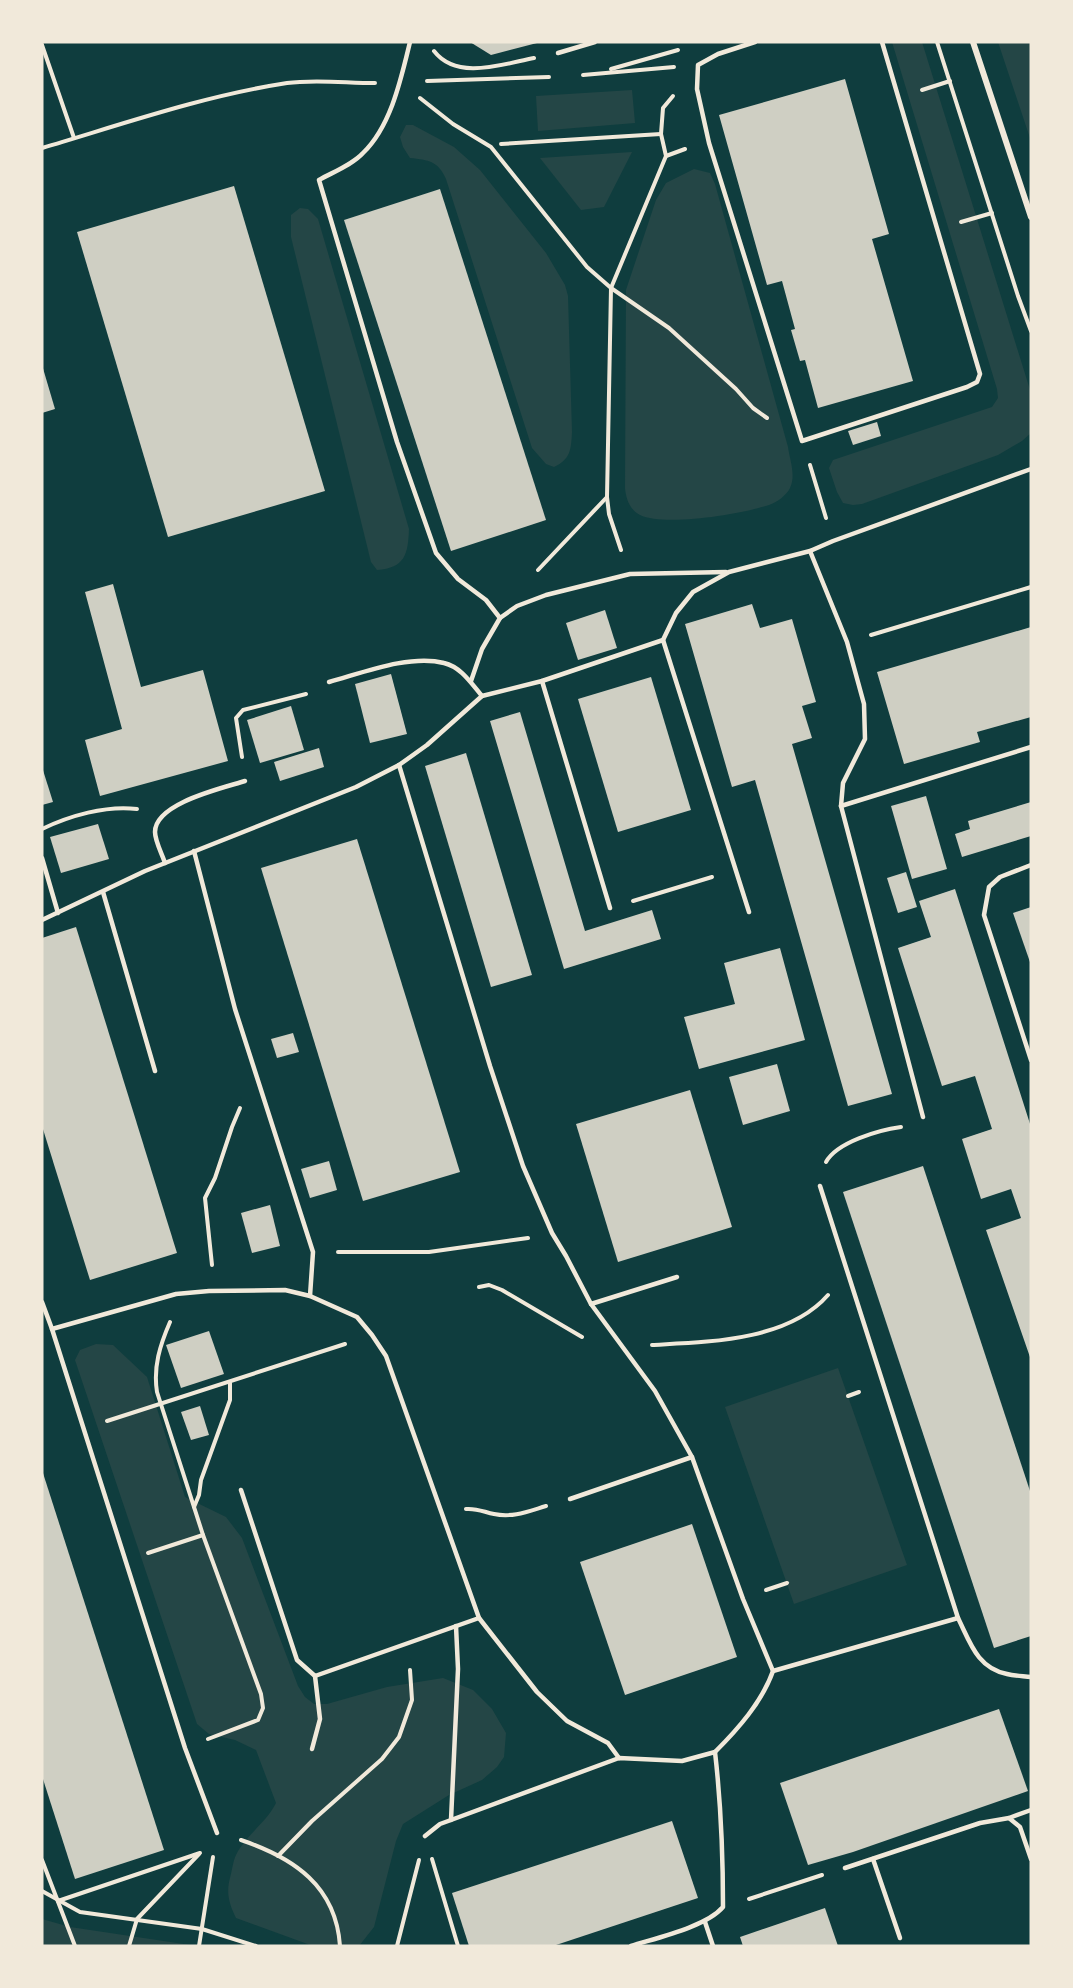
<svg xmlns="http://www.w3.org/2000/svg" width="1073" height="1988" font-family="'IBM Plex Serif',serif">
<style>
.green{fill:#244646}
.building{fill:#cfcfc3}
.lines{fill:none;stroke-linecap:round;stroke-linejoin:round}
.path{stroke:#f1e9da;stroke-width:4}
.service{stroke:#f1e9da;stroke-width:4.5}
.minor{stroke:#f1e9da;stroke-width:6}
</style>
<rect width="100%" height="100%" fill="#0f3d3e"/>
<g class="green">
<polygon points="892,42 922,42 1031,393 1031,433 1022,441 998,455 862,504 853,505 843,503 837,492 829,468 833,460 992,407 998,398 997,389"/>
<polygon points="998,42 1031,42 1031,141"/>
<polygon points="632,90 635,123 538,131 536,96"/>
<path d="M 406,125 L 413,125 L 454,147 L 480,170 L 546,253 L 565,285 L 568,296 L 572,432 C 571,449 571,459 554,467 L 546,464 L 532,448 L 446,179 C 438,161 429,160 410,158 L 403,147 L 400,137 Z"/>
<polygon points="632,152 604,207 581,210 540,158"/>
<path d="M 694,169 L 710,173 L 715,184 L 788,447 C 790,461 796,475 790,488 C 786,496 777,502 769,505 C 742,514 665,527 640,515 C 630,510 626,499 625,488 L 626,290 L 656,200 L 666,183 Z"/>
<path d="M 300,208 L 308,209 L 318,219 L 409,529 C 408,554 405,568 377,570 L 371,562 L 291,237 L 291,215 Z"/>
<path d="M 96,1344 L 113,1345 L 147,1377 L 185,1497 L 226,1517 L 242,1538 L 298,1686 L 305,1697 L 314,1704 L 327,1704 L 387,1687 L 443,1678 L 473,1690 L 492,1709 L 506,1733 L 504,1757 L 497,1767 L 482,1780 L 449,1795 L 403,1824 L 396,1841 L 374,1927 L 359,1946 L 313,1946 L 236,1918 C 229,1904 226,1893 230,1878 C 232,1871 233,1861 236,1855 C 246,1835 266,1823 276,1803 L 256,1750 L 235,1740 L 209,1734 L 197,1724 L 75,1360 L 80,1350 Z"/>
<polygon points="838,1368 907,1565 794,1604 725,1407"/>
<polygon points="42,1919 70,1927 197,1946 42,1946"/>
</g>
<g class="building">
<polygon points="470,42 537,42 537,43 491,55"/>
<polygon points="845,79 889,234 872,239 913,381 818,408 805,360 800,361 791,330 795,329 782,281 767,285 719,115"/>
<polygon points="234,186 325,491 168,537 77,232"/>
<polygon points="440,189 546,520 451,551 344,220"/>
<polygon points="42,365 55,409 42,413"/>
<polygon points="877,422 881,436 853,445 848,431"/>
<polygon points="113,584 141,687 203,670 228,761 100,796 85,740 122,729 85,592"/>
<polygon points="752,604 760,628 792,619 816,702 802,706 812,738 792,744 892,1094 848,1106 755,780 732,787 685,624"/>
<polygon points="605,610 617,648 578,660 566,623"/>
<polygon points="1031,627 1031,717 977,732 980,742 904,764 877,672"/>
<polygon points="391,674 407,734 370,743 355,684"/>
<polygon points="651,677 691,810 618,832 578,699"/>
<polygon points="291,706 304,750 260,763 247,720"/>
<polygon points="520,712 585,931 652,910 661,939 564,969 490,721"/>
<polygon points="319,748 324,767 280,781 274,762"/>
<polygon points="466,753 532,975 491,987 425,766"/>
<polygon points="42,767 53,802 42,805"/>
<polygon points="926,796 947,869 912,879 891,806"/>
<polygon points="1031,802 1031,836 962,857 955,834 970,829 968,821"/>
<polygon points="98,824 109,859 61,873 50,837"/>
<polygon points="357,839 460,1172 363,1201 261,868"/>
<polygon points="906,872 917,907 898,913 887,878"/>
<polygon points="955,889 1031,1127 1031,1360 986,1230 1021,1218 1011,1189 981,1199 962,1139 992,1129 975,1076 942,1086 898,948 931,937 919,901"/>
<polygon points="1031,907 1031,965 1013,913"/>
<polygon points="76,927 177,1253 90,1280 42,1126 42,938"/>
<polygon points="780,948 805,1040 699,1069 684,1017 735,1004 724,963"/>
<polygon points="293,1033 299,1052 277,1058 271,1039"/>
<polygon points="777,1064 790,1111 743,1125 729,1077"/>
<polygon points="690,1090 732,1227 618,1262 576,1124"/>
<polygon points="329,1161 337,1190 310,1198 301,1169"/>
<polygon points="923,1166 1031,1494 1031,1636 994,1648 843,1192"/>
<polygon points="270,1205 280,1246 252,1253 241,1213"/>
<polygon points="209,1331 224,1374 181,1388 166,1345"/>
<polygon points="200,1406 209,1435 191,1440 181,1412"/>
<polygon points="42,1470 164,1850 75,1879 42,1776"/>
<polygon points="692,1524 737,1657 625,1695 580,1562"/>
<polygon points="999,1709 1028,1791 853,1852 808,1865 780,1783"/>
<polygon points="672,1821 698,1898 553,1946 469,1946 452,1893"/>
<polygon points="825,1908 838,1946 743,1946 740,1937"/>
</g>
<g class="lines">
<g class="path">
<polyline points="937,42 1018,296 1031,331"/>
<polyline points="42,45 74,138"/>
<path d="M 434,51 C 457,81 503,64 534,58"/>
<polyline points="611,69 678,50"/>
<polyline points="583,75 674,67"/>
<polyline points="427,81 549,77"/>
<polyline points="922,90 950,81"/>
<polyline points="420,98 453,124 491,147 587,267 611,288 669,328 736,389 753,408 767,418"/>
<polyline points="501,144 661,134"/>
<path d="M 42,148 C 123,124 203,96 287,83 C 314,79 347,83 375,83"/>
<polyline points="666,156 661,134 663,108 673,96"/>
<polyline points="961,222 992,213"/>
<polyline points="810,465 826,518"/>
<polyline points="621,550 609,514 607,497 611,288 666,156 685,149"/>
<polyline points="538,570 607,497"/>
<polyline points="871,635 1031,587"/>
<polyline points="242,757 236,718 243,710 306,694"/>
<path d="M 42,829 C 69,816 106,805 137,809"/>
<polyline points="633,901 712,877"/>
<path d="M 826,1162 C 837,1142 879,1130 901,1127"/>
<polyline points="338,1252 429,1252 528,1238"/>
<polyline points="212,1265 205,1198 215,1178 232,1127 240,1108"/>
<polyline points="479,1287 489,1285 502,1290 582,1337"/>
<path d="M 170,1322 C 160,1345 153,1367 157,1392 L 203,1535 L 261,1694 L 263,1708 L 258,1720 L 208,1739"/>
<path d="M 652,1345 C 708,1342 788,1341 828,1295"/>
<polyline points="848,1396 859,1392"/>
<polyline points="107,1421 345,1344"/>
<polyline points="194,1507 199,1495 201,1480 230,1400 230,1383"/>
<path d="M 466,1509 C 477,1508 484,1512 494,1514 C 513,1518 529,1511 546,1506"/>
<polyline points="148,1553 203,1535"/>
<polyline points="766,1590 787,1583"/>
<path d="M 241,1840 C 294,1858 336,1886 340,1946"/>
<polyline points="278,1856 312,1821 382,1759 399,1737 412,1700 410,1670"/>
<polyline points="432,1859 458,1946"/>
<polyline points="42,1860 75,1946"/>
<polyline points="42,1891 80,1912 202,1929 256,1946"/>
<polyline points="749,1899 822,1875"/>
<polyline points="58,1901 200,1853"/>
<polyline points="129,1946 137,1919 199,1854"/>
<polyline points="199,1946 213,1857"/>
<polyline points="397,1946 419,1860"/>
</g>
<g class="service">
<path d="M 410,42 C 401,79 391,126 363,153 C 352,165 333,172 319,180 L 397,442 L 436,553 L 458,579 L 486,600 L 500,618 L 482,649 L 471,681"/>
<polyline points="755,42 718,54 698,65 697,89 709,143 802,441 967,387 977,382 980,374 882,42"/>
<polyline points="558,53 595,42"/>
<polyline points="810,551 847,642 864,704 865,739 843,783 841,806 923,1117"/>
<polyline points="500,618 517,606 546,595 630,574 726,572"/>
<polyline points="663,640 749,912"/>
<polyline points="542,681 610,908"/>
<path d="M 329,682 C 362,673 410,654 444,663 C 461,667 471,683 482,696"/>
<path d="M 399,765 L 490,1066 L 523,1166 L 552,1233 L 566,1256 L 591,1304 L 655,1391 L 692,1457 L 743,1599 L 773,1671 C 762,1702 738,1729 715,1752"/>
<polyline points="841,806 1031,747"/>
<polyline points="194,851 235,1009 313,1252 310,1296"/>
<polyline points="42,858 58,913"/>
<path d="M 165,863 C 162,854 155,841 155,832 C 155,803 223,788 245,781"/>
<polyline points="1031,865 1000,877 989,887 984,915 1031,1060"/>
<polyline points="103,892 155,1071"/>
<polyline points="42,920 145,871 356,787 399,765 427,745 482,696 542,681 663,640 676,613 693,592 729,572 810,551 833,541 1031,469"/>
<polyline points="42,1302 52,1329 176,1294 209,1291 285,1290 310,1296 357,1317 372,1335 386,1356 479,1618 537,1692 567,1721 608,1743 619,1758"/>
<polyline points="591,1304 677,1277"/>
<polyline points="52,1329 185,1748 217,1833"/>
<polyline points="241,1490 297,1660 315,1676 479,1618"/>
<polyline points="570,1499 692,1457"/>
<path d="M 958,1618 C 970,1642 977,1668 1007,1674 C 1015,1676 1023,1676 1031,1677"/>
<polyline points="773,1671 958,1618 820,1186"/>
<polyline points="312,1749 320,1719 315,1676"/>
<polyline points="1009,1818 1031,1810"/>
<polyline points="451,1820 458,1669 456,1626"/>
<path d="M 425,1836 L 440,1824 L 451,1820 L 619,1758 L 682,1761 L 715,1752 C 721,1804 723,1855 723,1907 C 706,1927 656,1938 631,1946"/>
<polyline points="873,1859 900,1938"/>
<polyline points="845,1868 980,1823 1009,1818 1020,1827 1031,1859"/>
<polyline points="705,1922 713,1946"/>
</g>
<polyline class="minor" points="973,42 1031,217"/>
</g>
<rect width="1073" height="1988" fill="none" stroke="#f1e9da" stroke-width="87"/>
</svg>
